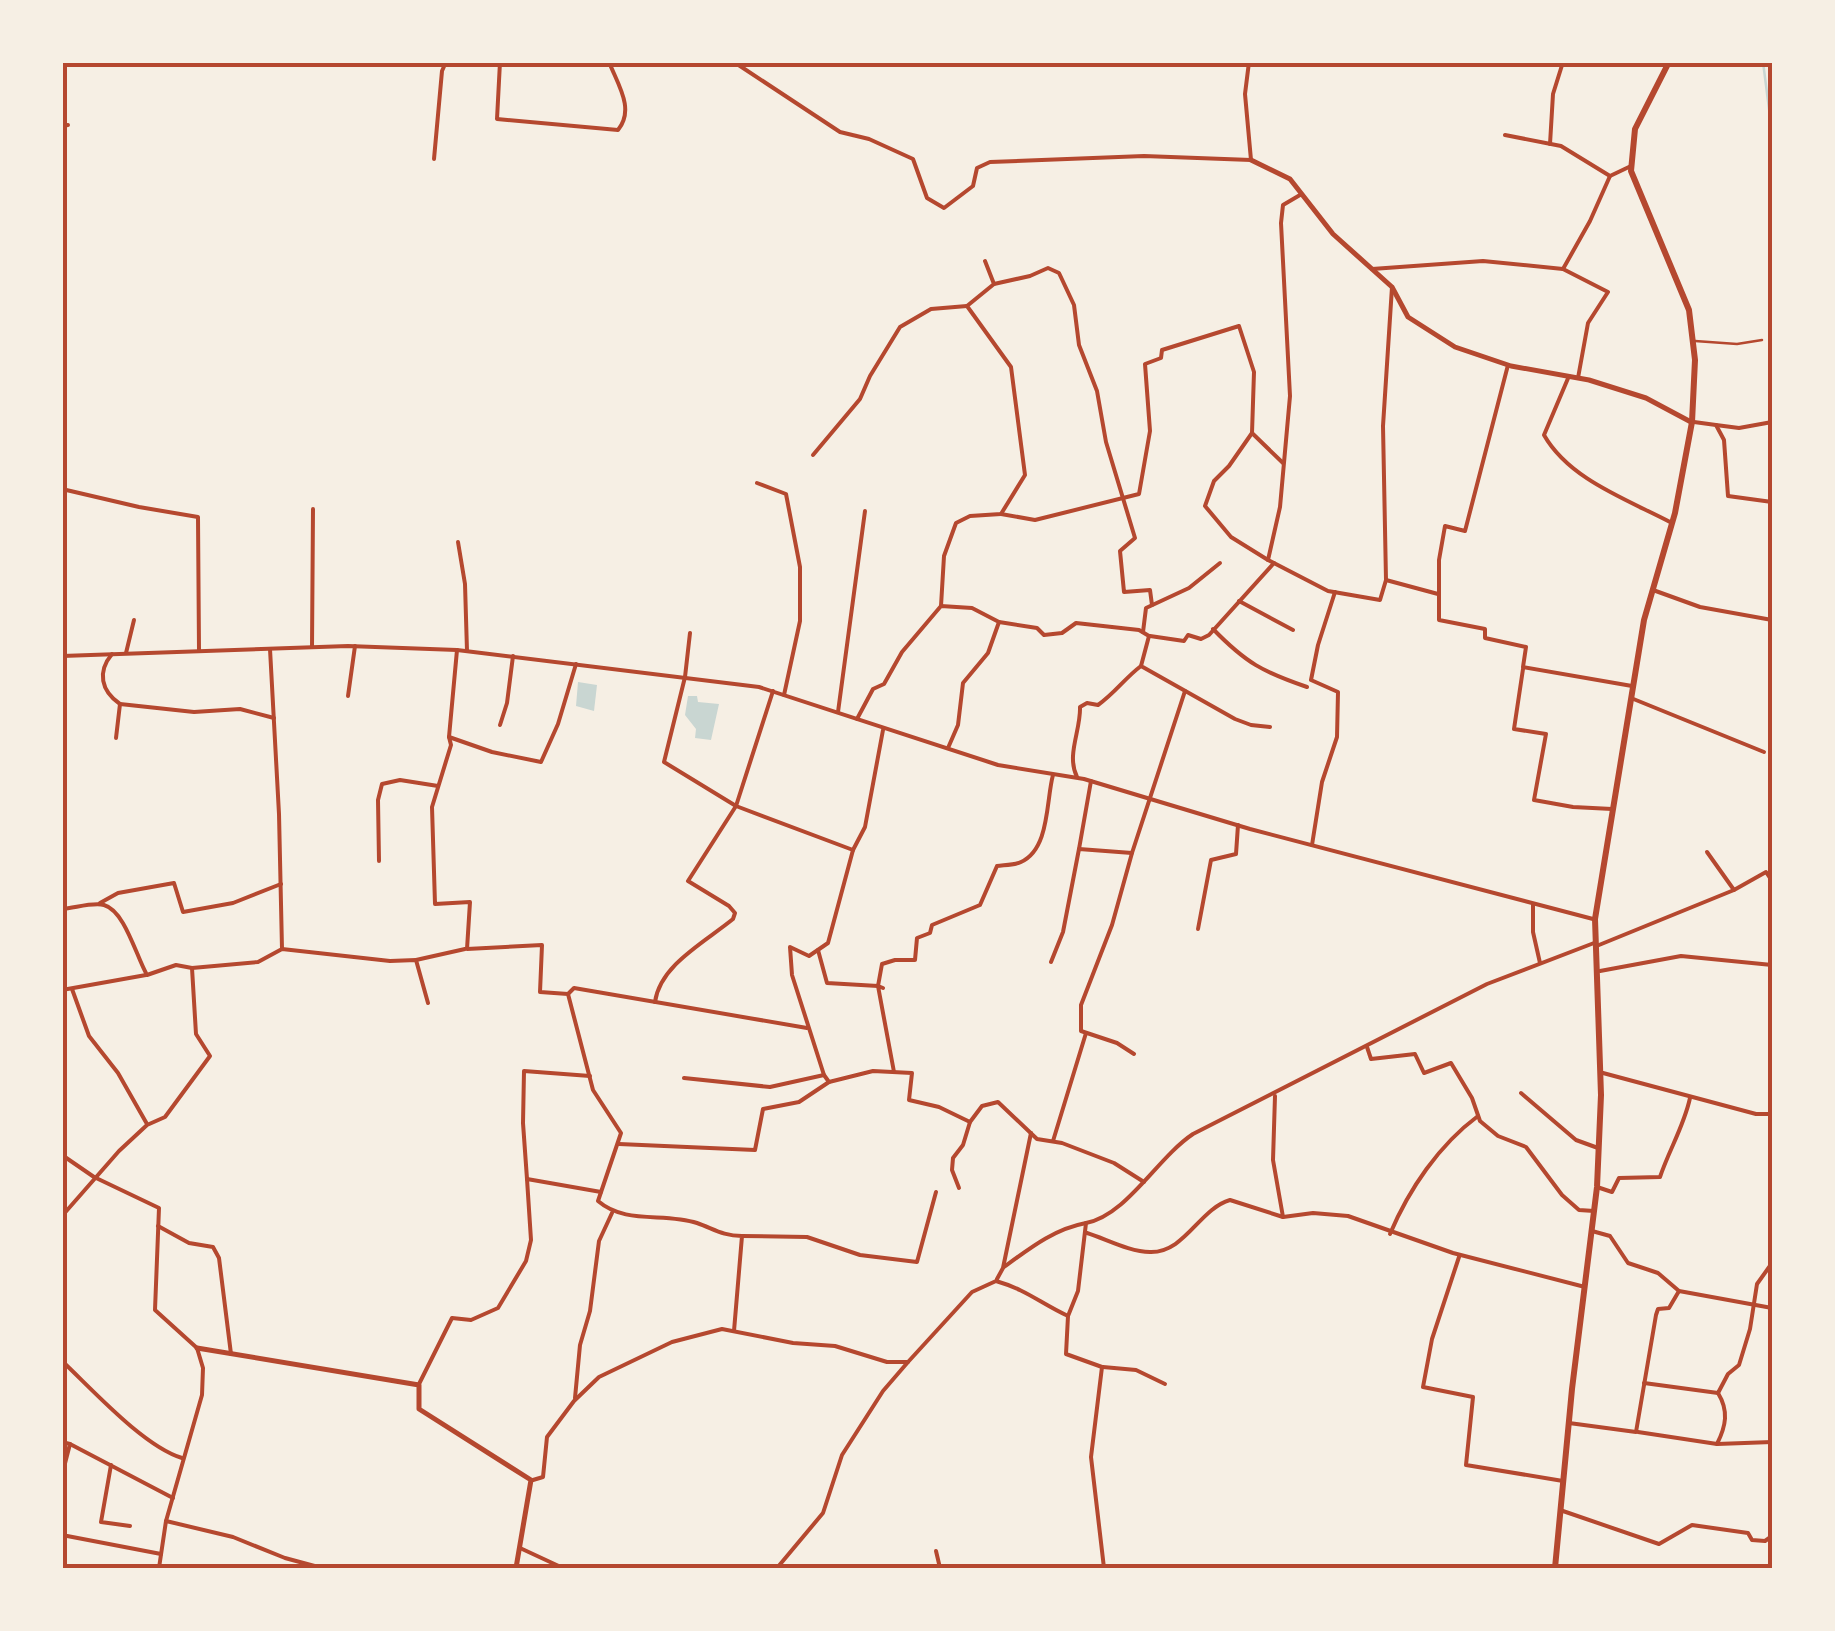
<svg xmlns="http://www.w3.org/2000/svg" width="1835" height="1631" font-family="Lora,serif">
<style>
.water{fill:#c9d6d2}
.lines{fill:none;stroke-linecap:round;stroke-linejoin:round}
.stream{stroke:#c9d6d2;stroke-width:2.5}
.pedestrian{stroke:#b5482f;stroke-width:2.5}
.minor{stroke:#b5482f;stroke-width:4}
.tertiary{stroke:#b5482f;stroke-width:5}
.secondary{stroke:#b5482f;stroke-width:6}
.neatline{fill:none;stroke:#b5482f;stroke-width:4}
</style>
<rect width="100%" height="100%" fill="#f6efe4"/>
<g class="water">
<polygon points="578,682 597,685 594,711 576,706"/>
<polygon points="688,696 697,696 698,702 719,704 711,740 695,738 696,729 685,715"/>
</g>
<g class="lines">
<polyline class="stream" points="1763,62 1772,132"/>
<polyline class="pedestrian" points="1695,341 1737,344 1762,340"/>
<g class="minor">
<path d="M 500,62 L 497,119 L 618,130 C 635,109 618,85 609,62"/>
<polyline points="734,62 840,132 869,139 913,159 927,198 944,208 973,186 977,168 990,162 1144,156 1251,160 1245,94 1249,62"/>
<polyline points="62,126 68,125"/>
<polyline points="1505,135 1561,146 1610,176 1631,166"/>
<polyline points="1550,144 1553,94 1563,62"/>
<polyline points="434,159 442,71 446,62"/>
<polyline points="1300,195 1283,205 1281,223 1290,396 1280,507 1268,560 1328,591 1380,600 1386,580 1438,594"/>
<polyline points="1372,269 1483,261 1563,269 1608,292 1588,323 1578,378"/>
<polyline points="1563,269 1590,221 1610,176"/>
<polyline points="994,284 1030,276 1048,268 1059,273 1074,305 1079,345 1097,391 1106,442 1135,538 1120,551 1124,592 1150,590 1152,605"/>
<polyline points="1508,365 1465,531 1445,526 1439,560 1439,620 1485,629 1485,638 1526,647 1523,667 1632,686"/>
<path d="M 1569,376 L 1544,435 C 1569,479 1626,499 1670,522"/>
<polyline points="1694,422 1716,425 1724,440 1728,496 1772,502"/>
<polyline points="1716,425 1739,428 1772,422"/>
<polyline points="813,455 860,399 870,376 900,327 931,309 967,306"/>
<polyline points="757,483 786,494 800,567 800,621 784,695"/>
<polyline points="62,489 139,507 198,517 199,650"/>
<polyline points="1001,514 1035,520 1139,494 1150,431 1145,364 1161,358 1162,350 1239,326 1254,372 1252,433"/>
<polyline points="458,542 465,584 467,651"/>
<polyline points="1268,560 1231,537 1205,506 1214,481 1229,466 1252,433 1283,463"/>
<polyline points="1386,580 1383,426 1392,287"/>
<polyline points="1653,590 1700,607 1772,620"/>
<polyline points="1239,601 1293,630"/>
<polyline points="941,606 944,556 956,523 970,516 1001,514 1025,475 1011,367 967,306 994,284 985,261"/>
<polyline points="999,622 1037,628 1044,635 1062,633 1076,623 1139,630 1149,636 1141,666 1235,719 1251,725 1270,727"/>
<path d="M 1213,629 C 1246,663 1263,672 1307,687"/>
<polyline points="1143,632 1146,608 1189,588 1220,563"/>
<polyline points="1150,636 1184,641 1188,635 1201,639 1209,635 1274,563"/>
<polyline points="312,647 313,509"/>
<polyline points="270,649 279,814 282,949"/>
<path d="M 457,650 L 449,737 L 451,745 L 432,807 L 435,904 L 470,902 L 467,949 L 542,945 L 540,992 L 568,994 L 593,1090 L 621,1133 L 598,1201 C 626,1225 664,1212 697,1223 C 714,1229 723,1236 742,1236 L 734,1331"/>
<polyline points="126,653 134,620"/>
<path d="M 112,654 C 97,672 101,691 120,704 L 116,738"/>
<polyline points="62,656 348,646 457,650 759,687 998,765 1084,779 1250,829 1593,919"/>
<polyline points="1523,669 1514,729 1546,734 1534,800 1573,807 1612,809"/>
<polyline points="348,696 355,646"/>
<polyline points="1631,698 1764,752"/>
<polyline points="120,704 194,712 240,709 274,718"/>
<polyline points="838,712 865,511"/>
<polyline points="857,719 873,689 884,684 902,652 941,606 972,608 999,622 988,653 963,683 958,725 948,748"/>
<polyline points="500,725 507,703 513,656"/>
<polyline points="449,737 492,752 541,762 558,724 576,664"/>
<path d="M 1077,777 C 1066,755 1081,730 1080,707 L 1087,703 L 1098,705 C 1115,693 1125,678 1141,666"/>
<polyline points="1312,845 1322,782 1337,737 1338,692 1311,680 1318,645 1335,592"/>
<polyline points="1079,849 1091,781"/>
<polyline points="853,850 865,827 883,730"/>
<polyline points="1132,853 1112,925 1081,1005 1081,1031 1117,1043 1134,1054"/>
<polyline points="379,861 378,800 382,784 400,780 438,786"/>
<polyline points="1734,890 1766,872 1772,881"/>
<polyline points="100,903 118,893 174,883 183,912 233,903 281,884"/>
<polyline points="1533,904 1533,932 1540,963"/>
<path d="M 62,909 C 75,908 93,902 104,905 C 125,911 136,956 147,975 L 176,965 L 192,968 L 196,1034 L 210,1056 L 165,1117 L 147,1125 L 119,1151 L 62,1216"/>
<polyline points="1198,929 1211,860 1236,854 1238,825"/>
<polyline points="1599,945 1734,890 1707,852"/>
<path d="M 818,950 L 827,983 L 878,986 L 882,964 L 895,960 L 915,960 L 917,938 L 930,933 L 932,925 L 980,905 L 997,866 C 1004,865 1015,865 1021,862 C 1050,849 1046,800 1053,775"/>
<polyline points="416,960 465,949"/>
<polyline points="1051,962 1063,932 1079,849 1132,853 1185,691"/>
<polyline points="192,968 258,962 282,949 390,961 416,960 428,1003"/>
<polyline points="1600,971 1681,956 1772,965"/>
<polyline points="883,988 878,986 894,1072"/>
<polyline points="72,989 89,1036 118,1073 147,1124"/>
<polyline points="62,990 146,975"/>
<polyline points="568,994 574,988 807,1028"/>
<path d="M 655,1002 C 660,965 705,942 733,919 L 735,913 L 729,906 L 688,881 L 736,806 L 773,691"/>
<polyline points="1367,1047 1371,1059 1415,1054 1424,1073 1451,1063 1472,1098 1480,1121 1498,1136 1526,1147 1562,1195 1579,1210 1594,1211"/>
<polyline points="1603,1073 1756,1114 1772,1114"/>
<polyline points="824,1075 829,1082 873,1071 912,1073 909,1100 939,1107 970,1122 982,1106 998,1102 1037,1139 1062,1143 1114,1163 1144,1182"/>
<polyline points="684,1078 770,1087 824,1075 792,975 790,947 809,956 828,943 853,850 736,806 664,762 685,677 690,633"/>
<polyline points="1521,1093 1576,1140 1598,1148"/>
<polyline points="1275,1096 1273,1160 1283,1217 1313,1213 1348,1216 1453,1253 1585,1287"/>
<polyline points="1053,1141 1086,1033"/>
<polyline points="619,1144 755,1150 763,1109 799,1102 829,1082"/>
<polyline points="62,1155 94,1177 159,1208 155,1310 197,1348 203,1368 202,1395 166,1521 159,1568"/>
<polyline points="527,1179 523,1123 524,1071 590,1076"/>
<path d="M 1597,1187 L 1612,1192 L 1619,1178 L 1660,1177 C 1669,1150 1684,1126 1690,1098"/>
<polyline points="959,1188 952,1170 953,1158 963,1145 970,1122"/>
<polyline points="158,1226 189,1243 213,1247 219,1258 231,1354"/>
<polyline points="1592,1231 1610,1236 1628,1263 1658,1273 1679,1291 1772,1308"/>
<path d="M 1087,1233 C 1106,1239 1130,1252 1150,1252 C 1185,1253 1199,1209 1230,1200 L 1283,1217"/>
<path d="M 1390,1234 C 1409,1189 1439,1145 1478,1116"/>
<polyline points="742,1236 807,1237 860,1255 917,1262 936,1192"/>
<polyline points="1459,1257 1432,1339 1423,1387 1473,1397 1466,1465 1563,1481"/>
<path d="M 1004,1267 C 1030,1248 1054,1229 1086,1223"/>
<polyline points="997,1279 1003,1268 1031,1133"/>
<path d="M 62,1361 C 92,1389 143,1446 182,1458"/>
<polyline points="1103,1367 1136,1370 1165,1384"/>
<polyline points="1644,1383 1718,1393 1728,1374 1739,1365 1750,1329 1757,1284 1772,1263"/>
<polyline points="419,1384 452,1318 471,1320 498,1308 526,1261 531,1240 527,1179 601,1192"/>
<polyline points="575,1398 580,1345 590,1311 599,1241 612,1213"/>
<polyline points="1569,1423 1636,1432 1656,1315 1658,1309 1669,1308 1679,1291"/>
<path d="M 1638,1432 L 1717,1444 C 1726,1426 1729,1411 1718,1393"/>
<polyline points="62,1442 70,1444 62,1475"/>
<polyline points="70,1444 173,1498"/>
<polyline points="1717,1444 1772,1442"/>
<polyline points="111,1465 101,1522 130,1526"/>
<path d="M 533,1480 L 543,1477 L 547,1437 L 574,1401 L 599,1377 L 672,1342 L 722,1329 L 793,1343 L 835,1346 L 887,1362 L 908,1362 L 972,1292 L 996,1281 C 1027,1290 1040,1303 1068,1316"/>
<polyline points="1560,1510 1659,1544 1692,1525 1748,1533 1752,1540 1765,1541 1772,1536"/>
<polyline points="166,1521 233,1537 285,1558 322,1568"/>
<polyline points="62,1535 161,1554"/>
<polyline points="520,1548 563,1568"/>
<polyline points="936,1551 940,1568"/>
<polyline points="62,1565 76,1568"/>
<polyline points="777,1568 823,1513 842,1455 883,1391 908,1362"/>
<path d="M 1104,1568 L 1091,1457 L 1102,1367 L 1066,1354 L 1068,1316 L 1078,1291 L 1086,1223 C 1127,1215 1157,1158 1193,1134 L 1487,984 L 1594,943"/>
</g>
<g class="tertiary">
<polyline points="1251,160 1290,179 1333,234 1392,287 1408,317 1455,347 1511,366 1589,380 1646,398 1691,422"/>
<polyline points="197,1348 419,1385 419,1409 531,1480 516,1568"/>
</g>
<polyline class="secondary" points="1555,1568 1572,1389 1597,1187 1601,1095 1595,919 1644,620 1675,513 1692,422 1695,360 1689,310 1631,171 1635,129 1669,62"/>
</g>
<rect width="1835" height="1631" fill="none" stroke="#f6efe4" stroke-width="130"/>
<rect x="65" y="65" width="1705" height="1501" class="neatline"/>
</svg>
